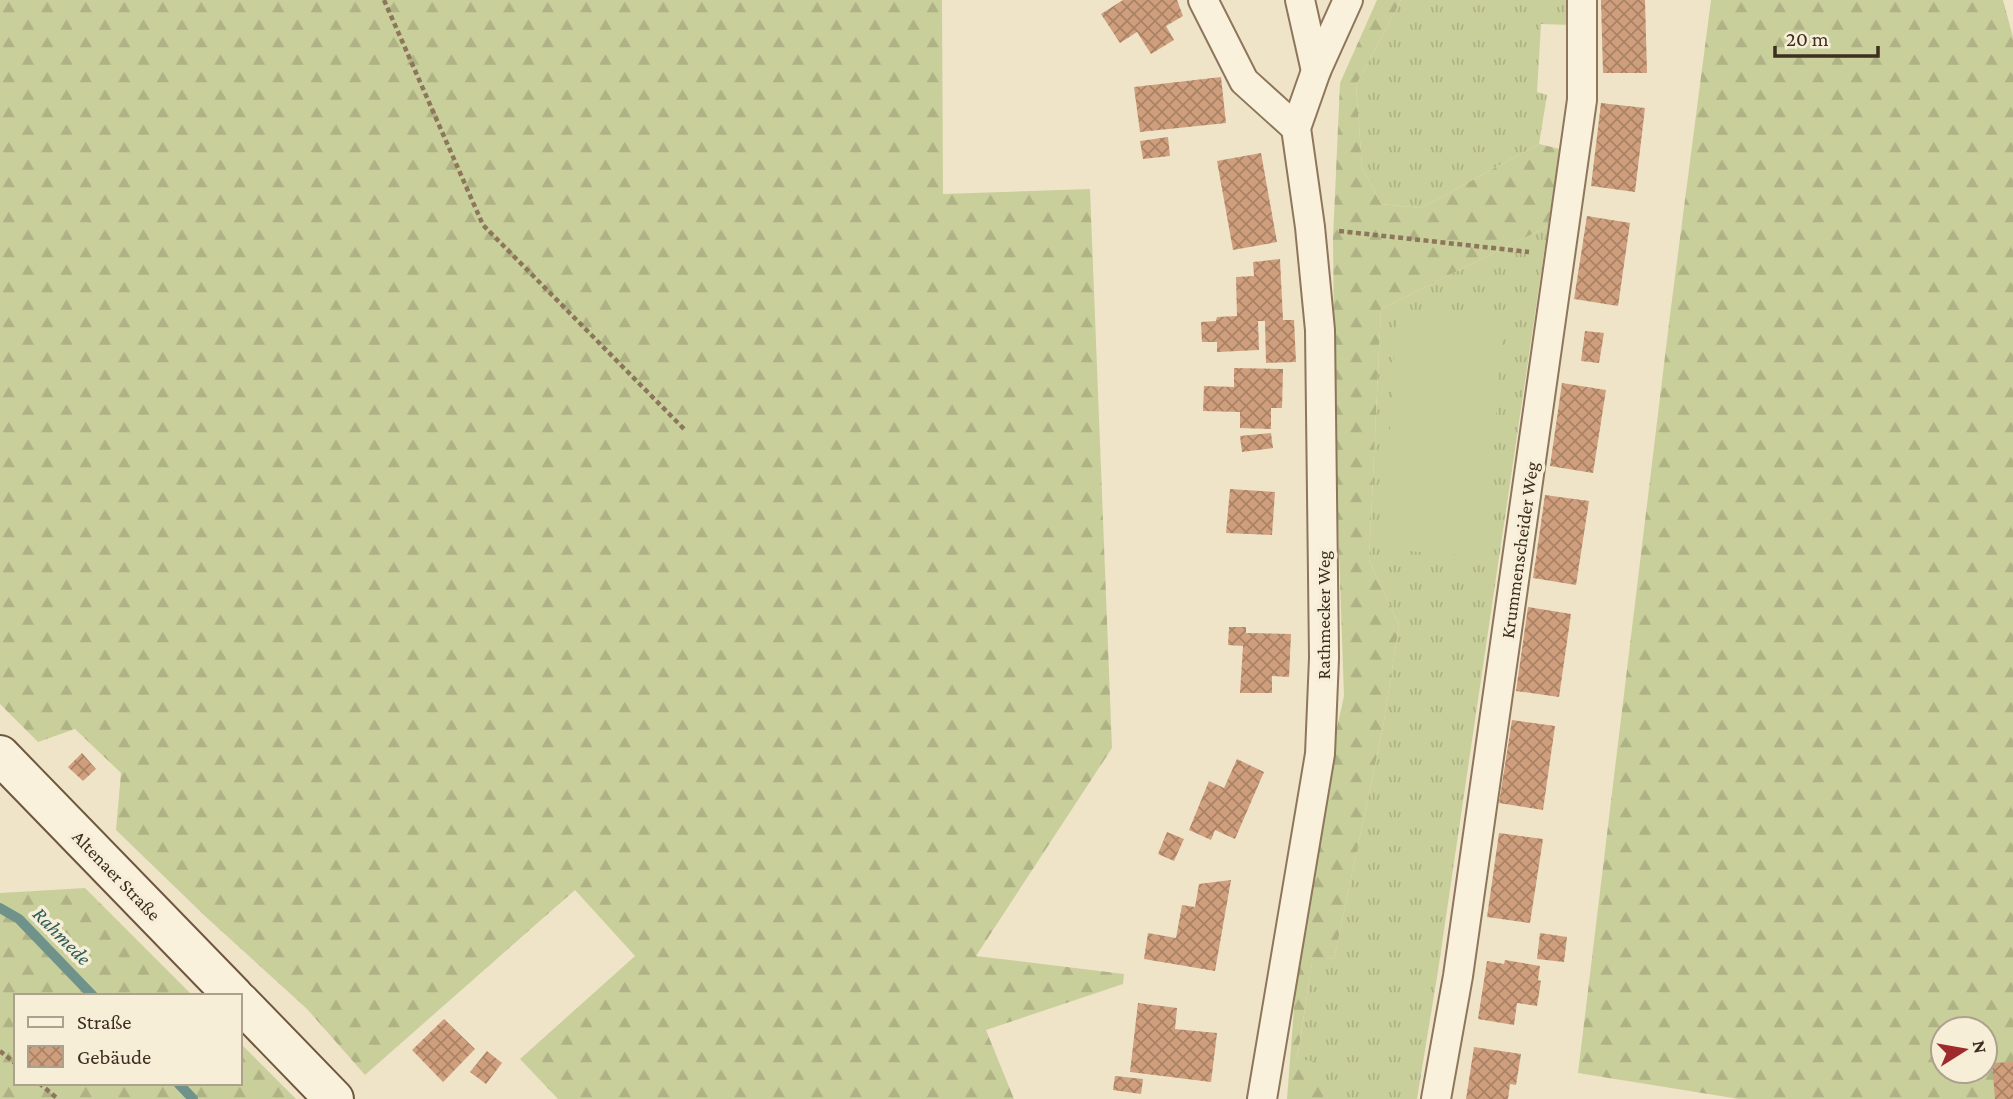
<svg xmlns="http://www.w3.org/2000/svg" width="2013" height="1099" font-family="'Crimson Pro',serif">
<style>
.grass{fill:url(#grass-tufts)}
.forest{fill:url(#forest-firs);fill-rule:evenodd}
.garden{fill:#c9cf9b}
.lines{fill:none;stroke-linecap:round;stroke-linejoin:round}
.stream{stroke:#6f938a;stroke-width:10}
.building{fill:url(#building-cross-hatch)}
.street-casing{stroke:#8d765c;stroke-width:32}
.secondary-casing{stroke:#6f573f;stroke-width:42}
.path{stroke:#8d765c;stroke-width:4.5;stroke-dasharray:5 3.5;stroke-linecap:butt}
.street{stroke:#faf1dc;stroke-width:28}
.secondary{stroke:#faf1dc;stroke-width:38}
.labels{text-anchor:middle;stroke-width:7;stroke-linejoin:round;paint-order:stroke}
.street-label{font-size:19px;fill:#3d2e20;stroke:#f7eed8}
.water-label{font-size:21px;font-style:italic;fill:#2f5d5a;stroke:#f7eed8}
</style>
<defs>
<pattern id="grass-tufts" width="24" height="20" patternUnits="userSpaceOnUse" patternTransform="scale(1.75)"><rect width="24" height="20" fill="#c9cf9b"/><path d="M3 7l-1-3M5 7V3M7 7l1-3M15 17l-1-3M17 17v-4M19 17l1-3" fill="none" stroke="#aeb285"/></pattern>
<pattern id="forest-firs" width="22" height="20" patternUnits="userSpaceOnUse" patternTransform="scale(1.75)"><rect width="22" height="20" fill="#c9cf9b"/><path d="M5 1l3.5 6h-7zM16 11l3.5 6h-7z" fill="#aeb285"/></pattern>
<pattern id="building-cross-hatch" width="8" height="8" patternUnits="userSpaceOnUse" patternTransform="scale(1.75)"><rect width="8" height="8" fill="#cf9f7d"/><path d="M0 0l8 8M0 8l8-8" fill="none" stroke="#a98266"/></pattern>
</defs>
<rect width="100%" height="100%" fill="#f0e4c8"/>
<g class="grass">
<polygon points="1401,0 1570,0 1571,25 1541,24 1537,92 1547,95 1539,144 1421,208 1381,204 1362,167 1356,85"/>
<polygon points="1548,226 1438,971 1417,1099 1323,1099 1323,1063 1297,1060 1313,956 1334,959 1383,727 1399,625 1369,560 1381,309"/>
</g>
<g class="forest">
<polygon points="0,0 942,0 943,194 1090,189 1112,748 976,956 1124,974 1123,984 986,1030 1014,1099 558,1099 520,1059 635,956 575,890 365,1075 307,1009 206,917 116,830 121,773 75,729 38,742 0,704"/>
<polygon points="1377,0 1401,0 1356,85 1362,167 1381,204 1421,208 1539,144 1560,149 1548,226 1381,309 1369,560 1399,625 1383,727 1334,959 1313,957 1297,1059 1324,1063 1323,1099 1287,1099 1304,877 1344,696 1335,438 1333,238 1340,83"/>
<path d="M 1711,0 L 2003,0 L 2013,37 L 2013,1099 L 1739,1099 L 1578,1073 L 1670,315 ZM 1943,1029 L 1985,1029 L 1985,1071 L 1943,1071 Z"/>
<polygon points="85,888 193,996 16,996 16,1083 240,1083 240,1043 296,1099 0,1099 0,893"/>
</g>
<polygon class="garden" points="1397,310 1503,317 1486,557 1383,549"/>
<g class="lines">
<g class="stream">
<polyline points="0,908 19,919 93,996"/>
<polyline points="178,1083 193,1099"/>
</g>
</g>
<g class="building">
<polygon points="1123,0 1177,0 1183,16 1166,26 1174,40 1151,54 1137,32 1120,43 1101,14"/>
<polygon points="1601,0 1645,0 1647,73 1603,73"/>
<polygon points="1221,77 1226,123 1140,132 1134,87"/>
<polygon points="1601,103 1645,108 1635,192 1591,186"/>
<polygon points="1168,137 1170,156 1143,159 1140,141"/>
<polygon points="1261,153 1277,242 1233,250 1217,161"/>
<polygon points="1587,216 1630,223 1618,306 1574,299"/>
<polygon points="1280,259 1283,320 1294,320 1296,362 1266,363 1265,321 1258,321 1259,350 1217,352 1217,342 1202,342 1201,322 1216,321 1217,317 1237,316 1236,277 1254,276 1253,262"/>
<polygon points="1585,331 1604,333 1599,363 1581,361"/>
<polygon points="1234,368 1283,369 1282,408 1271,408 1271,429 1240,428 1240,412 1203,411 1204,386 1234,387"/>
<polygon points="1562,383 1606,390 1593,473 1550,466"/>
<polygon points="1271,433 1273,448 1242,452 1240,436"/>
<polygon points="1230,489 1275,492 1272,535 1226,533"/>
<polygon points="1545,495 1589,501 1576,585 1533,578"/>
<polygon points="1528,607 1571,614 1559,697 1516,691"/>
<polygon points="1229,627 1246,627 1246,633 1291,634 1289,677 1272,676 1272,693 1240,693 1243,646 1228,645"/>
<polygon points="1512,720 1555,726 1543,810 1499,803"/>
<polygon points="82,753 96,769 83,781 68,767"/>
<polygon points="1237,759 1264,772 1235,839 1215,830 1211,840 1189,830 1209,781 1224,788"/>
<polygon points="1167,832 1184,839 1174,861 1158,854"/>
<polygon points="1499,833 1543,839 1530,923 1487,917"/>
<polygon points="1231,880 1215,971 1144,959 1148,933 1176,938 1182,905 1195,907 1199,884"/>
<polygon points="1540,933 1567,937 1564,962 1537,959"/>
<polygon points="1505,960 1540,966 1538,980 1541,981 1537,1006 1517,1003 1514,1025 1478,1019 1487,961 1504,964"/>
<polygon points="1138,1003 1177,1008 1175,1029 1217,1033 1211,1082 1130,1072"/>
<polygon points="444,1019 475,1049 443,1082 412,1050"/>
<polygon points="1474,1047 1521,1054 1516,1085 1510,1084 1508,1099 1466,1099"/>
<polygon points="487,1051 502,1063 486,1084 470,1072"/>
<polygon points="2013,1062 2013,1099 1995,1099 1992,1063"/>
<polygon points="1115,1076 1143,1079 1141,1094 1113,1090"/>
</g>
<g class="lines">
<defs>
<g id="street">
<polyline points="1203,0 1244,81 1296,128"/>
<polyline points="1300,0 1316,71"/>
<polyline points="1262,1099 1320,754 1324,658 1320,330 1310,227 1296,128 1316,71 1348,0"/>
<polyline points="1436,1099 1458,976 1582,100 1582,0"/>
</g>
<g id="secondary">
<polyline points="0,755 234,996"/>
<polyline points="240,1002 334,1099"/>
</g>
</defs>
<use href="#street" class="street-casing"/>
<use href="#secondary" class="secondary-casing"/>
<g class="path">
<polyline points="384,0 483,225 686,431"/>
<polyline points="1339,231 1529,252"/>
<polyline points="0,1051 16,1064"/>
<polyline points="39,1083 58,1099"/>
</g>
<use href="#street" class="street"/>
<use href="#secondary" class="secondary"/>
</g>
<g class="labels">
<g class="street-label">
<text transform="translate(1519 550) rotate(-82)" y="7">Krummenscheider Weg</text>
<text transform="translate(1323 615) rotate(-90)" y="7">Rathmecker Weg</text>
<text transform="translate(117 875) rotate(46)" y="7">Altenaer Straße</text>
</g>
<g class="water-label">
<text transform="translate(62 936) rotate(45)" y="7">Rahmede</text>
</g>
</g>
<rect x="14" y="994" width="228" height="91" fill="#f7eed8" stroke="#ada18e" stroke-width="2"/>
<rect x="28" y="1017" width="35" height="10" fill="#faf1dc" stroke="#ada18e" stroke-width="2"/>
<text x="77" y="1029" font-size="21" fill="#3d2e20">Straße</text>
<rect x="28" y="1046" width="35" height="21" fill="url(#building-cross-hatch)" stroke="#ada18e" stroke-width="2"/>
<text x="77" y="1064" font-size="21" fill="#3d2e20">Gebäude</text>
<g transform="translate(1964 1050) rotate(79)"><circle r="33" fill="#f7eed8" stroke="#ada18e" stroke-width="2"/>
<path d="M0-5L12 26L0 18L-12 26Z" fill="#9e2a2b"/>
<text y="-10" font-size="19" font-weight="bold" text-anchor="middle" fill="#3d2e20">N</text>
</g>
<path d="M1775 46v10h103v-10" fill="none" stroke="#3d2e20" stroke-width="3.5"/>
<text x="1786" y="46" font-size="21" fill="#3d2e20" stroke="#f7eed8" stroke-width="5" paint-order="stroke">20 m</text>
</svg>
